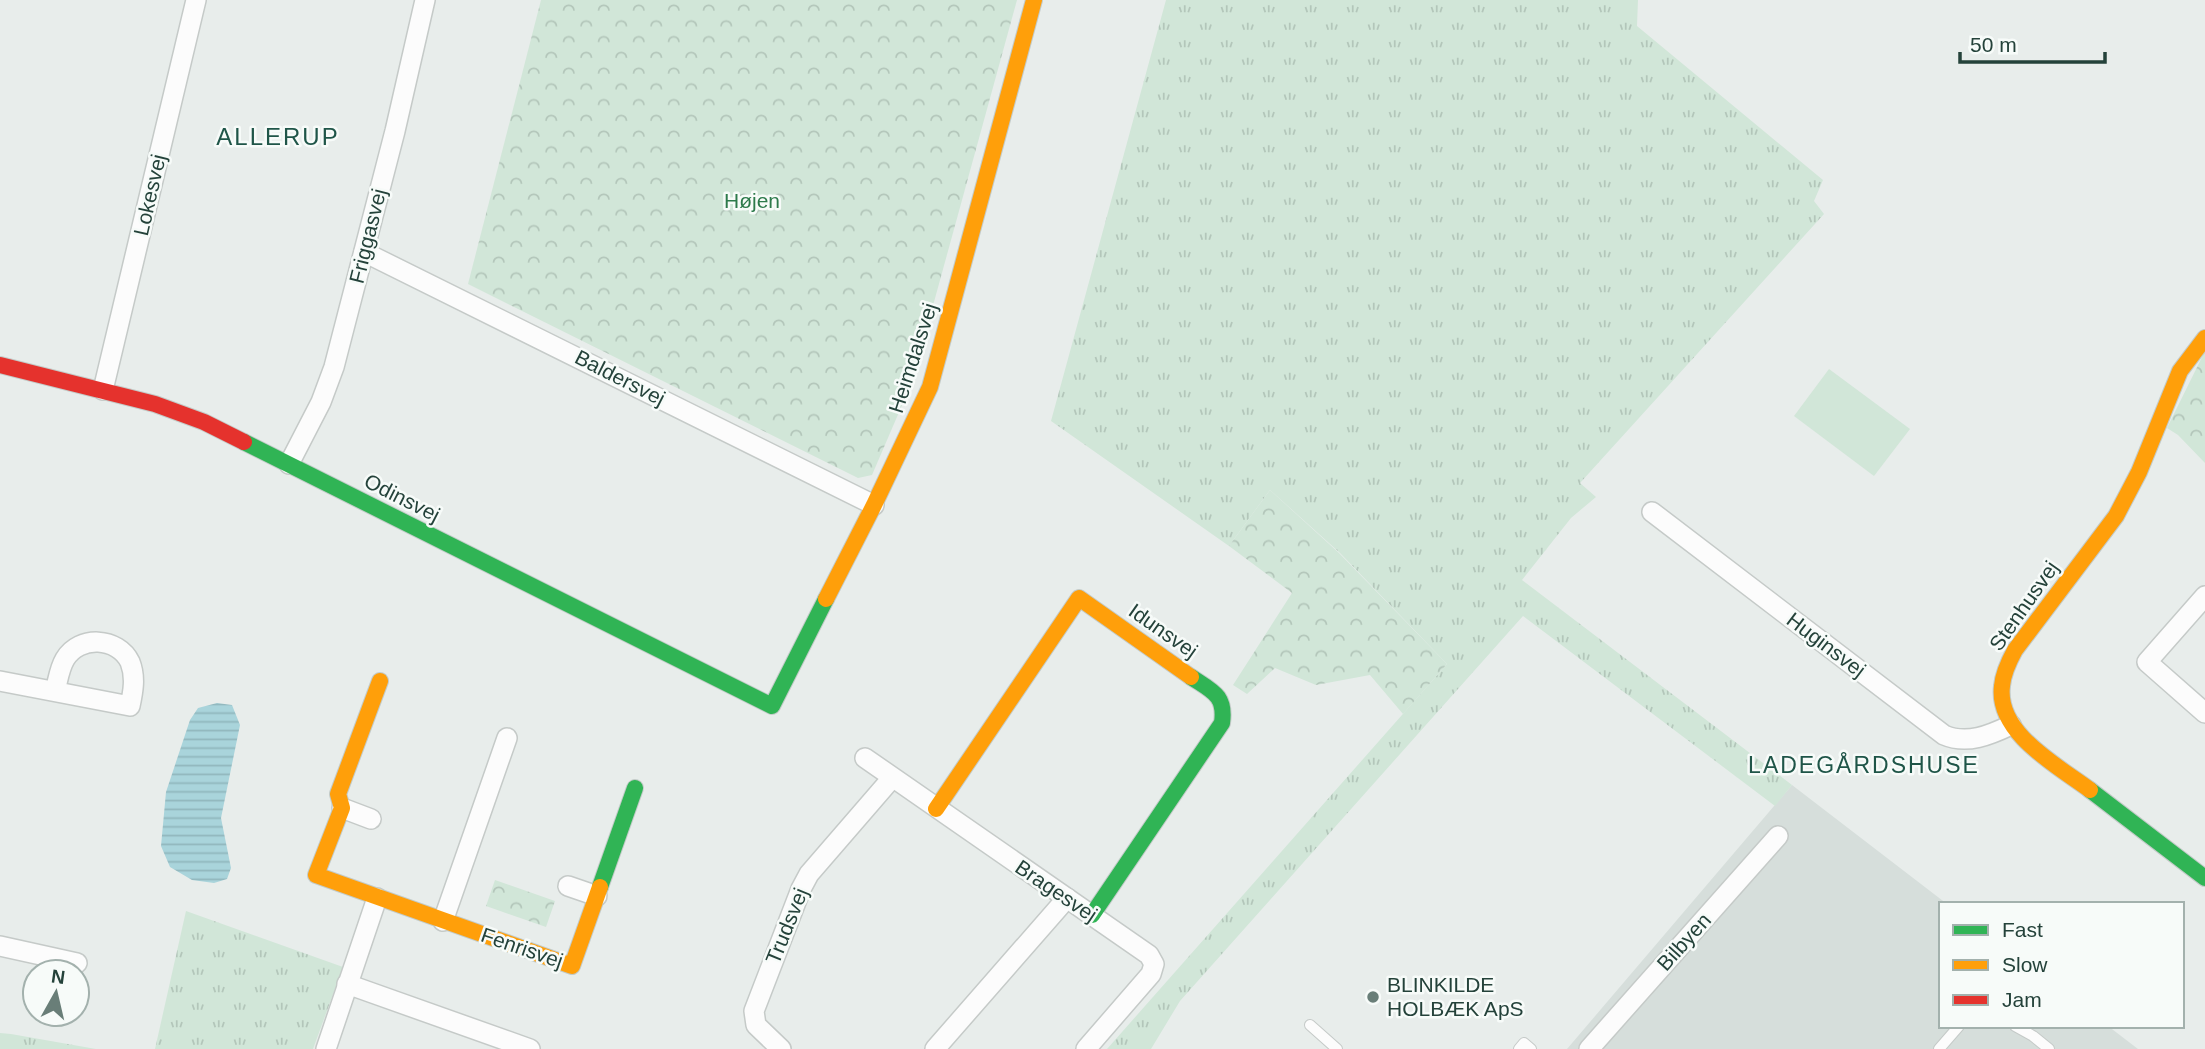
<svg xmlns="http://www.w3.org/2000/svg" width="2205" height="1049" font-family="Helvetica,sans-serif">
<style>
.built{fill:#d6dedb}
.grass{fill:url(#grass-tufts)}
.forest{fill:url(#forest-crowns)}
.garden{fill:#d1e6d8}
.water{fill:url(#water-rules)}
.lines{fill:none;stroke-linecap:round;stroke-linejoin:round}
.lane-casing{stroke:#c5cac8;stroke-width:12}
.street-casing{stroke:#c5cac8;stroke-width:22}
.fast-casing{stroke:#c3cbc8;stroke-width:18}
.slow-casing{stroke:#c3cbc8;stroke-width:18}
.jam-casing{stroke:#c3cbc8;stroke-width:18}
.lane{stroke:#fcfcfc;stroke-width:10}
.street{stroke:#fcfcfc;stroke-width:19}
.fast{stroke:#30b455;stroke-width:16}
.slow{stroke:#ff9f0a;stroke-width:16}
.jam{stroke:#e5322d;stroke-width:16}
.poi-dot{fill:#697e78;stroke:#f7fbf9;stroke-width:2.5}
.labels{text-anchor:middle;stroke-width:5;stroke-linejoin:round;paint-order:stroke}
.street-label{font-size:21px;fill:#24423a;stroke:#f7fbf9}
.park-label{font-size:21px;fill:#2d7a4b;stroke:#f7fbf9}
.poi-label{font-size:21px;fill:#24423a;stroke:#f7fbf9;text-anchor:start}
.neighbourhood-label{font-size:23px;letter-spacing:2px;fill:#1f5548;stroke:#f7fbf9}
.quarter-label{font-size:24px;letter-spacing:2px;fill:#1f5548;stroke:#f7fbf9}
</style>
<defs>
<pattern id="grass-tufts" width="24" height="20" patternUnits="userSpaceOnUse" patternTransform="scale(1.75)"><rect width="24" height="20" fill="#d1e6d8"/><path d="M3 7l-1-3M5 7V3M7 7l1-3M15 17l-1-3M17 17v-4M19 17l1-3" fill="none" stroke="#b3c6ba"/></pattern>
<pattern id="forest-crowns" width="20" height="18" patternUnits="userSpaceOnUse" patternTransform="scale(1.75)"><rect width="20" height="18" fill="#d1e6d8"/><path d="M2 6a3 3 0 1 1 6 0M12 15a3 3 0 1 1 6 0" fill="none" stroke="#b3c6ba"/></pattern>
<pattern id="water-rules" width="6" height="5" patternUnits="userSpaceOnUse" patternTransform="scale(1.75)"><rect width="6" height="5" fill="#a9d4db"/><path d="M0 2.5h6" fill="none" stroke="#91b7bd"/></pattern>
</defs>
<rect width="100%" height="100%" fill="#e8edeb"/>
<polygon class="built" points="1792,785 1947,904 1941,904 1941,1026 2108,1026 2138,1049 1567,1049"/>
<g class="grass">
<polygon points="1166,0 1638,0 1637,26 1823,180 1814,201 1824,214 1580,483 1596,497 1571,518 1522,580 1792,785 1775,806 1523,616 1180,1001 1151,1049 1107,1049 1447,664 1340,553 1270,490 1229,546 1051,421"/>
<polygon points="186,911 343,967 313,1049 155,1049"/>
<polygon points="0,1033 11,1034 96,1049 0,1049"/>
</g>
<g class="forest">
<polygon points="541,0 1017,0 912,382 872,475 858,478 468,284"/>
<polygon points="2205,351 2205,463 2178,435 2167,428"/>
<polygon points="1270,490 1339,553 1447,664 1403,714 1370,675 1316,685 1275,668 1247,694 1233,685 1292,593 1229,546"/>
<polygon points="495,880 555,901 546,927 486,906"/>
</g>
<polygon class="garden" points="1829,369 1910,429 1874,476 1794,416"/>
<polygon class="water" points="217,703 232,705 240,725 221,818 231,868 227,879 214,883 192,880 170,867 161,846 166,792 190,720 198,708"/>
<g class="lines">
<defs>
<g id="lane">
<polyline points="1310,1025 1337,1049"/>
<polyline points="2015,1026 2033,1036 2049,1049"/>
<polyline points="1519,1049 1524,1043 1531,1049"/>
<polyline points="1939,1049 1959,1026"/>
</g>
<g id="street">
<polyline points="364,252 874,505"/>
<polyline points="103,390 196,0"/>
<polyline points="289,464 321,402 334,367 395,131 425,0"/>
<path d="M 1652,512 L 1944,735 C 1967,745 1990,735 2011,725"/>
<polyline points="2205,596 2147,662 2205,713"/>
<path d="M 0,681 L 130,706 C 133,692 136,677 130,662 C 118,637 79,635 65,659 C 59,669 58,681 55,691"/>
<polyline points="865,758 1149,955 1154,964 1151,974 1086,1049"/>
<polyline points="342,808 371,819"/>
<polyline points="568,886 597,896"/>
<polyline points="443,921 507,738"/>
<polyline points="0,946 77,963"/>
<polyline points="347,984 530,1049"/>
<polyline points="326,1049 377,898"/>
<polyline points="781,1049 756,1025 754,1011 801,889 809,874 892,778"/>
<polyline points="935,1049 1067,898"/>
<polyline points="1589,1049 1778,836"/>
</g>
<g id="fast">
<polyline points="244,442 772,706 826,599"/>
<polyline points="2090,790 2205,878"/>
<polyline points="600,887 635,788"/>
<path d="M 1092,915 L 1222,723 C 1226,695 1212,691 1191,677"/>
</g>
<g id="slow">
<polyline points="826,599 874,505 930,387 1034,0"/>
<polyline points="380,681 338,794 342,808 316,875 572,966 600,887"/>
<path d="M 2090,790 C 2058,766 1996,733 2002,686 C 2003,673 2009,661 2015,650 L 2116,516 L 2139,472 L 2180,371 L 2205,338"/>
<polyline points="936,809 1079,598 1191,677"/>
</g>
<polyline id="jam" points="0,365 155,404 204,422 244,442"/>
</defs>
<use href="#lane" class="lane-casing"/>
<use href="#street" class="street-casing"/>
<use href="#fast" class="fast-casing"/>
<use href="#slow" class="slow-casing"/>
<use href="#jam" class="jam-casing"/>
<use href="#lane" class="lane"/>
<use href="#street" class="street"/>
<use href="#fast" class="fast"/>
<use href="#slow" class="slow"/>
<use href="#jam" class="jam"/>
</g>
<circle class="poi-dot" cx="1373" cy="997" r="7"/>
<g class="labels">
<g class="street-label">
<text transform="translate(150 195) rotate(-77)" y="7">Lokesvej</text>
<text transform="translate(368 236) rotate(-76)" y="7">Friggasvej</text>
<text transform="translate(913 358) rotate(-72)" y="7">Heimdalsvej</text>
<text transform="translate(620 378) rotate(27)" y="7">Baldersvej</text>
<text transform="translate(402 498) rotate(27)" y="7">Odinsvej</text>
<text transform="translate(2024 606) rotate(-55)" y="7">Stenhusvej</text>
<text transform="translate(1163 631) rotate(35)" y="7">Idunsvej</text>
<text transform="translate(1826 645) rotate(37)" y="7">Huginsvej</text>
<text transform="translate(1056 891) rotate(34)" y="7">Bragesvej</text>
<text transform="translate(787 926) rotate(-68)" y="7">Trudsvej</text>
<text transform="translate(1684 942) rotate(-48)" y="7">Bilbyen</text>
<text transform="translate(522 948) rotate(19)" y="7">Fenrisvej</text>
</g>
<g class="park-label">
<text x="752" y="208">Højen</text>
</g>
<g class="poi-label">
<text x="1387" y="992">BLINKILDE<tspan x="1387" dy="24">HOLBÆK ApS</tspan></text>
</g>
<g class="neighbourhood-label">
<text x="1864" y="773">LADEGÅRDSHUSE</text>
</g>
<g class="quarter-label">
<text x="278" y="145">ALLERUP</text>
</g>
</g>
<rect x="1939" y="902" width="245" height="126" fill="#f7fbf9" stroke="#a3b1ad" stroke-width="2"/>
<rect x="1953" y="925" width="35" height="10" fill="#30b455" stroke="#a3b1ad" stroke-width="2"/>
<text x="2002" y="937" font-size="21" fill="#24423a">Fast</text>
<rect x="1953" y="960" width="35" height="10" fill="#ff9f0a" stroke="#a3b1ad" stroke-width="2"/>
<text x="2002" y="972" font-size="21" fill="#24423a">Slow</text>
<rect x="1953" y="995" width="35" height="10" fill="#e5322d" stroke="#a3b1ad" stroke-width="2"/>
<text x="2002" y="1007" font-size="21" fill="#24423a">Jam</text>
<g transform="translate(56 993) rotate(8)"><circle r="33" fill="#f7fbf9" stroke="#a3b1ad" stroke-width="2"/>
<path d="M0-5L12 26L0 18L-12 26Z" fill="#697e78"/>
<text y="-10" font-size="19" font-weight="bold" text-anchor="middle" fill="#24423a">N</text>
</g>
<path d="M1960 52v10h145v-10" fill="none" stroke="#24423a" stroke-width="3.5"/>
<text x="1970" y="52" font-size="21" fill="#24423a" stroke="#f7fbf9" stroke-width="5" paint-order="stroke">50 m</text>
</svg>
